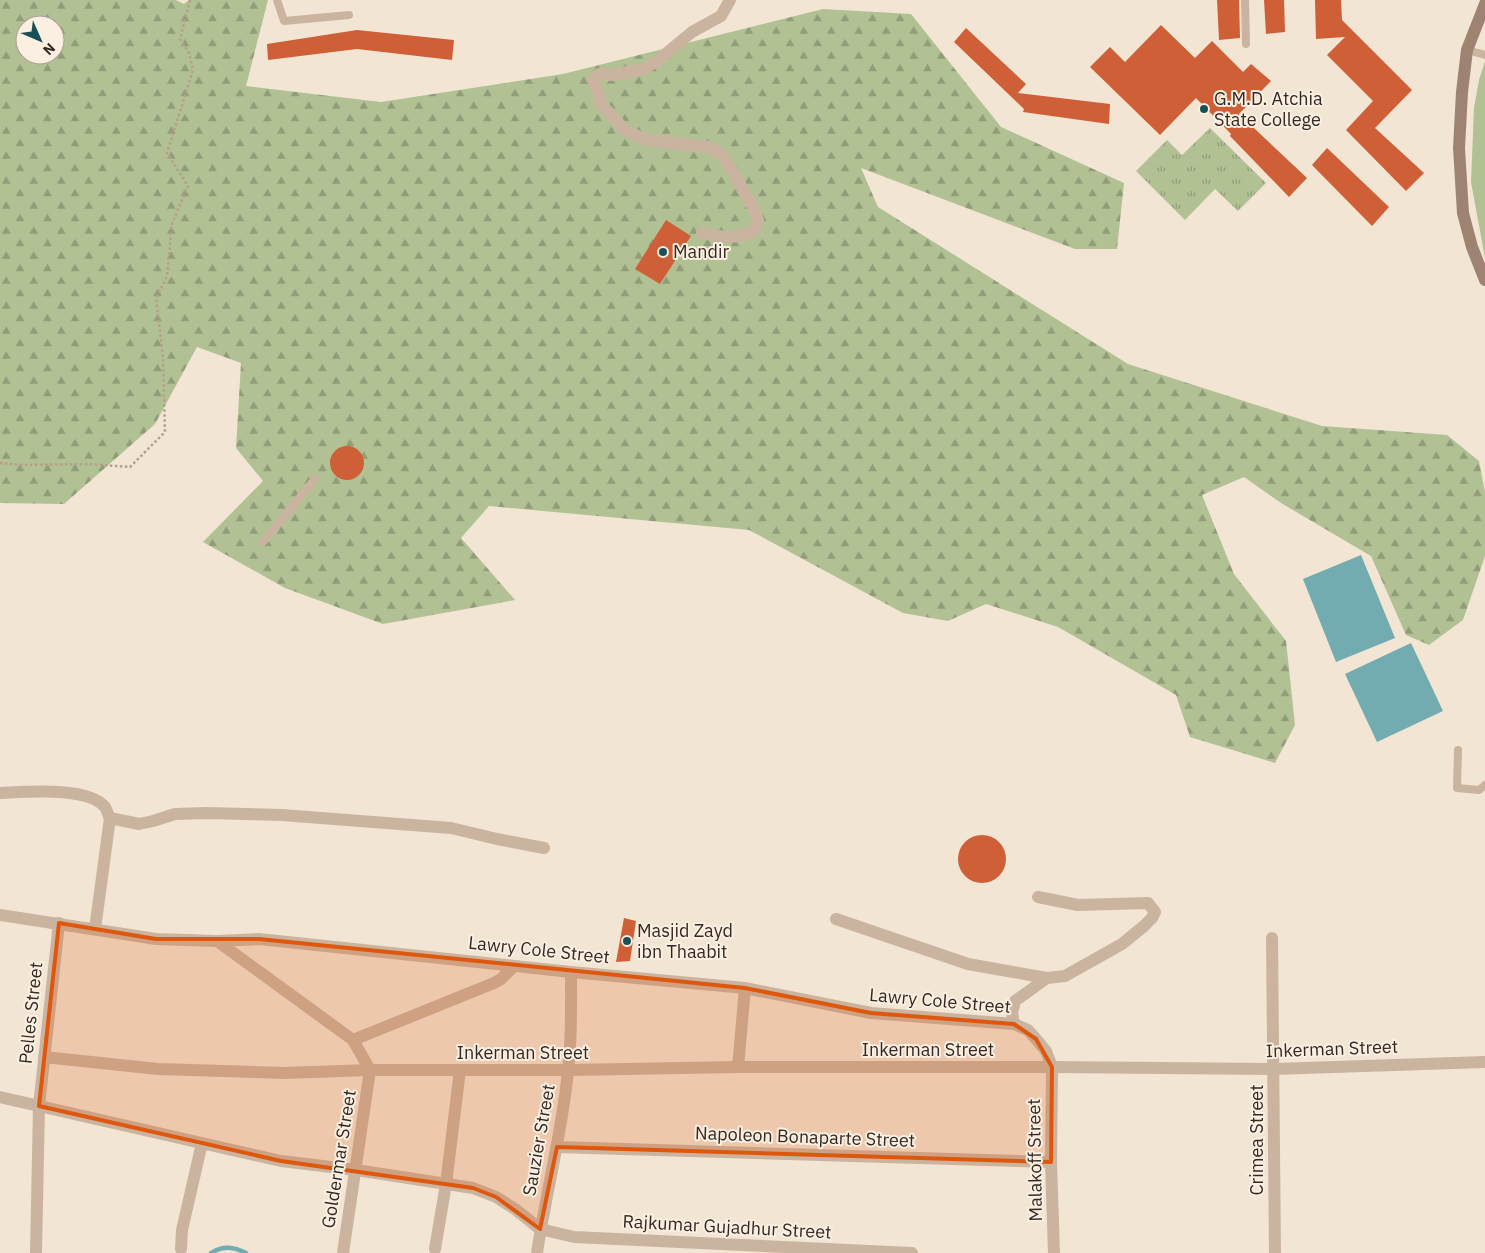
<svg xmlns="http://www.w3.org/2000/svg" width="1485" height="1253" font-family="'IBM Plex Sans',sans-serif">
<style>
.forest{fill:url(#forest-firs);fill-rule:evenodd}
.park{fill:url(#park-tufts)}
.pitch{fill:#b1c194}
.water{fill:#72acb0}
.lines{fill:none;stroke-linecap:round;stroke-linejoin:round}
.stream{stroke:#72acb0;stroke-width:4.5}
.building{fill:#ce5f36}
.path{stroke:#b69e8a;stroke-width:2.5;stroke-dasharray:2.5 2.5;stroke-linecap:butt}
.service{stroke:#cab4a0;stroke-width:8}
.minor{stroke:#cab4a0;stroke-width:12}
.secondary{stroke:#9d8372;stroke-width:12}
.marked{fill:#df570d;fill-opacity:0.2;stroke:#df570d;stroke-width:4;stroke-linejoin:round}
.poi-dot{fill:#175056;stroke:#faefe0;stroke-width:2}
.labels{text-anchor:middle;stroke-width:4;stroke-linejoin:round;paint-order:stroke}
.poi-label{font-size:18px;fill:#332924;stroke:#faefe0;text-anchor:start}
.street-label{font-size:18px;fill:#332924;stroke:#faefe0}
</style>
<defs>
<pattern id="forest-firs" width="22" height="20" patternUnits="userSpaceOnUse" patternTransform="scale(1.25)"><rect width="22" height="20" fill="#b1c194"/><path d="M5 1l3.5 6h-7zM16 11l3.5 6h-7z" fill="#919d79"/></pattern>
<pattern id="park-tufts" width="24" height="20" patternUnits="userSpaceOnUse" patternTransform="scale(1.25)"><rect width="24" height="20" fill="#b1c194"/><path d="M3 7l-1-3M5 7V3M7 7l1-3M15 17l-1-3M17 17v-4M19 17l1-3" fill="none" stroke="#919d79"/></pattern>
</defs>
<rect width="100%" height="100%" fill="#f2e5d4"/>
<path class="forest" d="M 0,0 L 176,0 L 184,4 L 189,0 L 268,0 L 246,86 L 381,102 L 563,74 L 823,9 L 911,14 L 1001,127 L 1124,183 L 1117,249 L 1075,249 L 861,168 L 878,207 L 1128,364 L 1322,426 L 1447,435 L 1479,461 L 1485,492 L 1485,556 L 1463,620 L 1429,645 L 1406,635 L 1371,556 L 1281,503 L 1244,477 L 1202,495 L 1234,574 L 1286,641 L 1295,725 L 1275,763 L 1190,737 L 1176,695 L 1058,627 L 986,604 L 948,621 L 903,613 L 749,530 L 489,506 L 461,538 L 515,600 L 383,624 L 285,588 L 203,542 L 263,481 L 236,448 L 241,363 L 197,347 L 155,424 L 64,504 L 0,503 ZM 25,25 L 55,25 L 55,55 L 25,55 Z"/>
<polygon class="park" points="1210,128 1266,183 1238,211 1215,189 1185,220 1136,171 1167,140 1182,155"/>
<polygon class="pitch" points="1485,61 1485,258 1471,182 1474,108 1479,80"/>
<g class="water">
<polygon points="1361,555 1395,638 1336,662 1303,579"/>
<polygon points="1411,643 1443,711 1377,742 1345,674"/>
</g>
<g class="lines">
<path class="stream" d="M 211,1253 C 223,1245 234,1247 246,1253"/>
</g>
<g class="building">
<polygon points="1217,0 1239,0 1240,38 1219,40"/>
<polygon points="1264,0 1284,0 1285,32 1266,34"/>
<polygon points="1315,0 1341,0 1342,20 1412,90 1375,128 1424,173 1406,191 1346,130 1373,101 1327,55 1345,37 1316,39"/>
<polygon points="1161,25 1195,58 1212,41 1243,72 1251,64 1271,81 1239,114 1307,178 1289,197 1230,136 1231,134 1196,98 1160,135 1090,67 1110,47 1125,62"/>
<polygon points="966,28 1026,84 1018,93 1110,104 1109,124 1023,112 1024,109 954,42"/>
<polygon points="357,30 454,40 452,60 357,49 268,60 267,44"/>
<polygon points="1327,148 1389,207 1372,226 1312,165"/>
<polygon points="666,220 691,236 660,284 635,269"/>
<circle cx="347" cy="463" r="17"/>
<circle cx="982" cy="859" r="24"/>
<polygon points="624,918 636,921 630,961 616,962"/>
</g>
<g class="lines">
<polyline class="path" points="0,463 23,465 89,464 130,467 165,432 163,357 156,299 167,276 172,224 188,186 167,153 193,70 189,53 180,39 190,0"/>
<g class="service">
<polyline points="277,0 284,21 349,15"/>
<polyline points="1245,0 1246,44"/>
<polyline points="1467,50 1485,55"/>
<polyline points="263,542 315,479"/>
<polyline points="1458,750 1457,788 1479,790 1485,785"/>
</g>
<g class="minor">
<path d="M 702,233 C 721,237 738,240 755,230 L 758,220 L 753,207 L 726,160 L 717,151 L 708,147 L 647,140 L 626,131 L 602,105 L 593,79 L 599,74 L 613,75 L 644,69 L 657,61 L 692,32 L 721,16 L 730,0"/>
<path d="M 0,793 C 25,792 88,786 105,807 C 107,810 108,815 110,818 L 95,929"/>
<polyline points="110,818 139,824 153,821 175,814 207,813 282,815 451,828 497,839 544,848"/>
<polyline points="0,915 156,939 217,941 259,939 571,972 745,988 871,1013 1014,1024 1028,1030 1036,1039 1046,1051 1052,1067 1051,1162 1054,1253"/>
<polyline points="836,919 968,964 1047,978 1065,976 1122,944 1144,926 1152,918 1155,912 1148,903 1078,905 1038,897"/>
<polyline points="1272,938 1275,1253"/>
<polyline points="217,941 353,1040 370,1070"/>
<polyline points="1014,1024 1012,1013 1015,1001 1047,978"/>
<polyline points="353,1040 494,983 501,979 514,966"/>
<polyline points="44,1057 158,1069 284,1073 370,1070 569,1070 738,1067 1052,1067 1274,1069 1485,1062"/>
<polyline points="738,1067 745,988"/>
<polyline points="0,1097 281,1161 356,1170 473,1188 496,1197 515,1209 540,1229 574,1237 912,1253"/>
<polyline points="557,1147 1051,1162"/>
<polyline points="181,1249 182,1230 202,1143"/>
<polyline points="435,1249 446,1184 460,1070"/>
<polyline points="36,1253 39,1106 59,923"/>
<polyline points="343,1253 370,1070"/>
<path d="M 537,1253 C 546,1192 562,1133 568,1071 C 572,1039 571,1005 571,972"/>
</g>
<polyline class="secondary" points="1485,4 1467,50 1462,92 1459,148 1463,213 1472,247 1485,280"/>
</g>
<path class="marked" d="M 59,923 L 156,939 L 259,939 L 745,988 L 871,1013 L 1014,1024 L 1036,1039 L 1052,1067 L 1051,1162 L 557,1147 L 540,1229 L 496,1197 L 473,1188 L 281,1161 L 39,1106 Z"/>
<g class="poi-dot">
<circle cx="1204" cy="109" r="5"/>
<circle cx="663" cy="252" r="5"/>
<circle cx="627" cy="941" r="5"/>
</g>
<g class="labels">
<g class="poi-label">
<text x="1214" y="105">G.M.D. Atchia<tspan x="1214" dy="21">State College</tspan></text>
<text x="673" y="258">Mandir</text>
<text x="637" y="937">Masjid Zayd<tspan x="637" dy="21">ibn Thaabit</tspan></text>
</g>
<g class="street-label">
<text transform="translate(539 950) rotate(6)" y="6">Lawry Cole Street</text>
<text transform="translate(940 1001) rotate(5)" y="6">Lawry Cole Street</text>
<text transform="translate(31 1013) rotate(-84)" y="6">Pelles Street</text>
<text transform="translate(1332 1049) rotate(-2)" y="6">Inkerman Street</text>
<text x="928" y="1056">Inkerman Street</text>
<text x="523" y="1059">Inkerman Street</text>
<text transform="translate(805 1137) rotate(2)" y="6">Napoleon Bonaparte Street</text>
<text transform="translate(539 1140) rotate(-80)" y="6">Sauzier Street</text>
<text transform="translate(1257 1140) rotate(-90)" y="6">Crimea Street</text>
<text transform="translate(339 1159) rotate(-81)" y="6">Goldermar Street</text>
<text transform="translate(1035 1160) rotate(-91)" y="6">Malakoff Street</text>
<text transform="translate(727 1227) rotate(3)" y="6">Rajkumar Gujadhur Street</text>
</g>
</g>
<g transform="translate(40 40) rotate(135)"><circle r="24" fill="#faefe0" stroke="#aaa095"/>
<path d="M0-4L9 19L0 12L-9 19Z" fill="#175056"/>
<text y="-8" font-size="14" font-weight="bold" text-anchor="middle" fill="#332924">N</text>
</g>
</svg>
